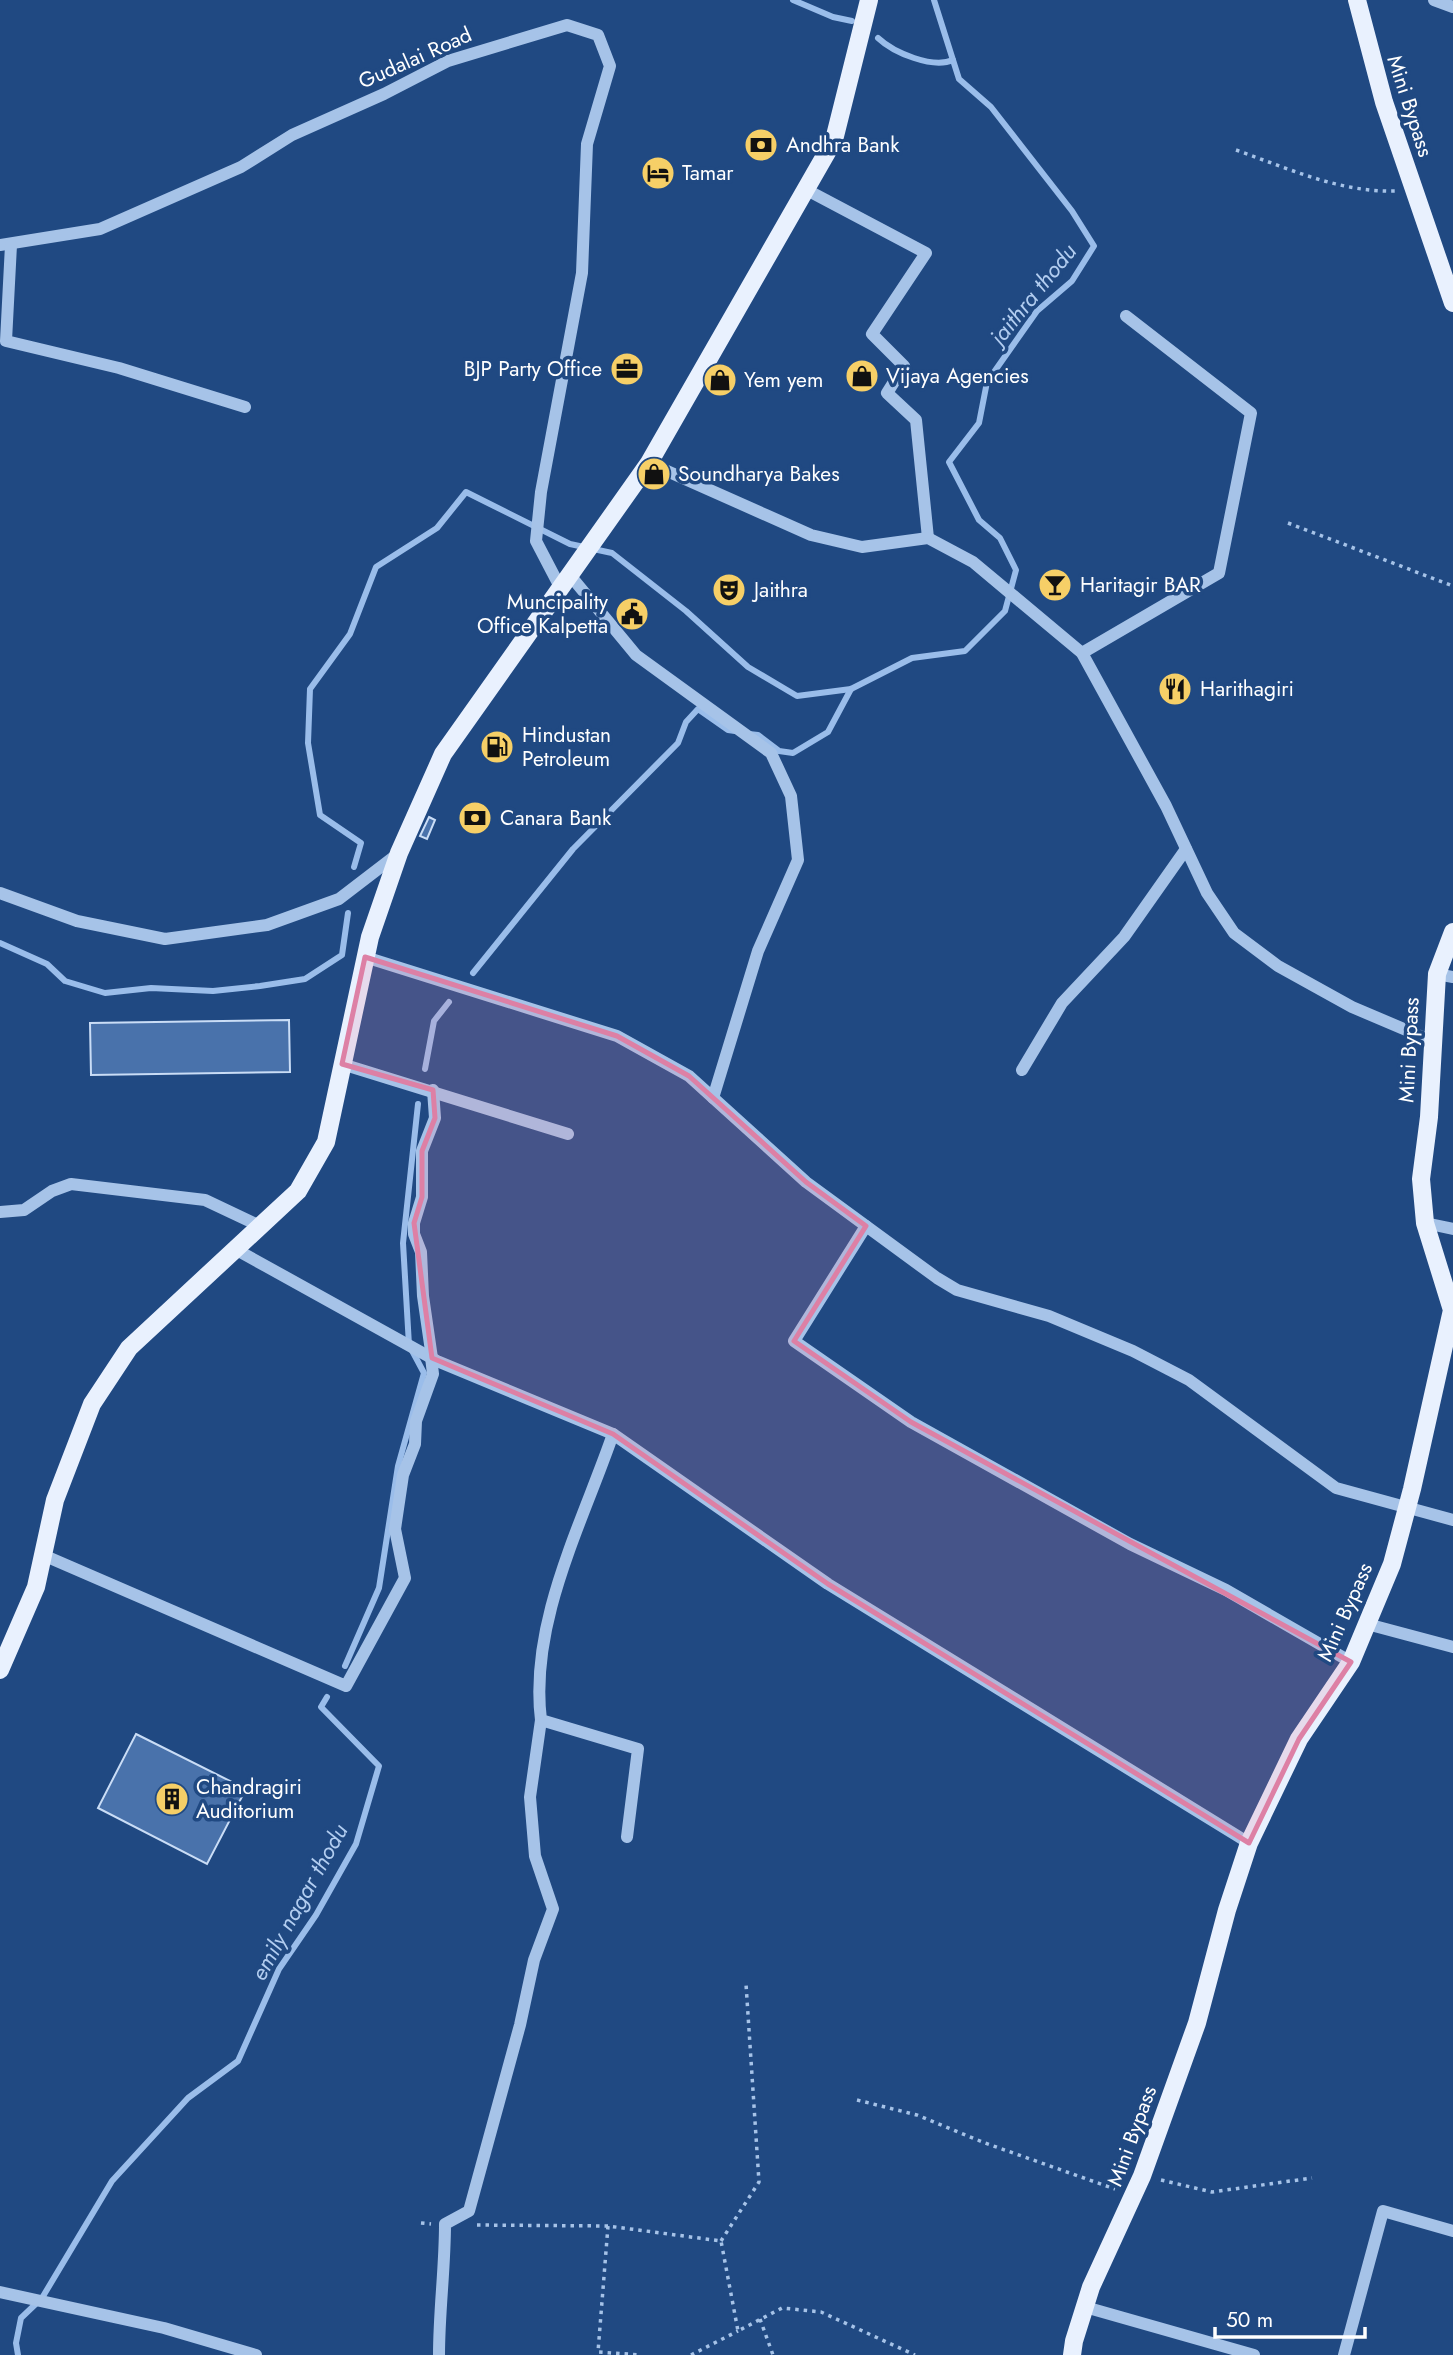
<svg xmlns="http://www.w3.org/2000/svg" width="1453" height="2355" font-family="Jost,sans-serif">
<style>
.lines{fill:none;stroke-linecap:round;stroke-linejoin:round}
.stream{stroke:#9abdea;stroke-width:6}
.building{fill:#4972ab;stroke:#caddf6;stroke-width:2}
.path{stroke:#a6c3e8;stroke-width:3.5;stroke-dasharray:3.5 5;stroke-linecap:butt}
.minor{stroke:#a6c3e8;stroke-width:12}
.major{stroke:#e9f1fe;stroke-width:18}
.marked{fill:#dd80a5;fill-opacity:0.2;stroke:#dd80a5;stroke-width:5;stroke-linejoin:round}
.labels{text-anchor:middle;stroke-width:7;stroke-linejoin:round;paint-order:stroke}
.street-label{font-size:21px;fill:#fff;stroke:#204982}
.poi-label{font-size:21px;fill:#fff;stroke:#204982;text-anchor:start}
.water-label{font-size:23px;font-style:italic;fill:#b2cdf0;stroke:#204982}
</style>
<rect width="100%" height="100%" fill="#204982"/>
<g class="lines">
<g class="stream">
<polyline points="793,0 833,17 852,21"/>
<path d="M 878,38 C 894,53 933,69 953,60"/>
<polyline points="749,734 758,735 779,751 793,753 828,732 851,689"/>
<polyline points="354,867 361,843 320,815 308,743 310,689 350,634 376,567 437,528 466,492 570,544 612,553 686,611 748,667 797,696 851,689 912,658 965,651 1005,611 1016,570 1000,538 979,520 949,462 979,423 987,382 1037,311 1072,281 1094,246 1072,211 991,107 959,79 934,0"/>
<polyline points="0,943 47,964 65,981 105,993 151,988 213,991 260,986 305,979 342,955 348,913"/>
<polyline points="473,973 573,849 678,743 686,722 698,709 728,730 735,731"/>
<polyline points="425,1069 434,1021 449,1002"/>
<polyline points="345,1666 379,1588 398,1466 424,1373 409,1345 403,1243 418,1104"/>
<polyline points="18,2355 16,2343 21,2318 42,2298 112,2181 188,2098 238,2061 279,1969 316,1915 356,1844 379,1766 321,1707 327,1697"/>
</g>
</g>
<g class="building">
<polygon points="429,817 435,820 427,839 420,836"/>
<polygon points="289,1020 290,1072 91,1075 90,1023"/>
<polygon points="136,1734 246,1789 207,1864 98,1808"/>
</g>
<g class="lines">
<g class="path">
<path d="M 1236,150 C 1290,169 1340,193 1398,191"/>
<polyline points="1288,523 1453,586"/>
<polyline points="857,2100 917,2115 985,2143 1115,2189"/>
<polyline points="1161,2180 1212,2192 1312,2178"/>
<polyline points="421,2223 431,2224"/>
<polyline points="477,2225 608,2226 721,2241 738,2331 782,2308 821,2312 915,2355"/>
<polyline points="608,2226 598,2352 641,2355"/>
<polyline points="721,2241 759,2182 746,1984"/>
<polyline points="760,2319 773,2355"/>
<polyline points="691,2355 738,2331"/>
</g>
<g class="minor">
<polyline points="1434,0 1453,7"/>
<polyline points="805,189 926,253 872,334 904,366 887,393 916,420 928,538"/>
<polyline points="0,245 100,229 241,167 292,135 384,94 448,61 567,25 598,35 610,66 587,144 582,273 541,492 536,541 560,587"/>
<polyline points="11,245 6,341 119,368 245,407"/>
<polyline points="649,463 811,535 862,547 928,538 973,562 1082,653 1166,806 1207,893 1234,933 1278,966 1352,1007 1432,1041"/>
<polyline points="569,574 636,655 771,753 791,796 798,860 758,951 713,1098"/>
<polyline points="1082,653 1219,573 1251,413 1126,316"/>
<polyline points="0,893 77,921 165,939 267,925 339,899 399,853"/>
<polyline points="365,957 617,1036 689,1076 806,1182 937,1278 957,1290 1049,1316 1133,1351 1189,1380 1336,1488 1453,1520"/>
<polyline points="1437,974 1453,977"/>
<polyline points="342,1064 568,1134"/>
<polyline points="1022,1070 1062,1003 1124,937 1186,849"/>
<polyline points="0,1212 24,1210 52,1191 71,1184 205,1200 260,1226"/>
<polyline points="1425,1223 1453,1229"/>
<polyline points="866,1226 794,1341 911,1422 1130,1544 1226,1590 1351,1662"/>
<polyline points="235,1249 437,1361 613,1434 828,1584 1249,1843"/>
<polyline points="432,1358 423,1296 421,1252 414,1234 414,1223 422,1197 422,1151 435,1118 433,1090"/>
<path d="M 613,1434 C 582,1524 529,1623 541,1720 L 638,1749 L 627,1837"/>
<polyline points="43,1555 346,1686 405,1578 395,1529 403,1475 415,1444 416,1421 433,1374 431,1357"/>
<polyline points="1367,1624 1453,1647"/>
<polyline points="0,2292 164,2328 256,2355"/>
<polyline points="1085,2307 1254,2355"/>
<path d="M 439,2355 C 439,2311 445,2268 445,2224 L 469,2211 L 520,2025 L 534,1960 L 553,1909 L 535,1856 L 530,1797 L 541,1720"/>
<polyline points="1344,2355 1383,2211 1453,2231"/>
</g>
<g class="major">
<polyline points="1357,0 1384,102 1453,303"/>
<polyline points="0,1670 36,1587 55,1500 92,1404 129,1348 298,1191 326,1142 370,937 399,853 443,754 649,463 834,140 869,0"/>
<polyline points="1072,2355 1074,2341 1091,2287 1142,2176 1197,2023 1227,1910 1249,1843 1299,1739 1351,1662 1392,1564 1412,1489 1452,1310 1425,1223 1421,1179 1429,1117 1437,974 1453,932"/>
</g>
</g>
<path class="marked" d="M 365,957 L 617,1036 L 689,1076 L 806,1182 L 866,1226 L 794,1341 L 911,1422 L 1351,1662 L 1299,1739 L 1249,1843 L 828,1584 L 613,1434 L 432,1358 L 414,1223 L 422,1197 L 422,1151 L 435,1118 L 433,1090 L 342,1064 Z"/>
<defs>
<symbol id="bank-disc" viewBox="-11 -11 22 22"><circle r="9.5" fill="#f6cf67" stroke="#204982"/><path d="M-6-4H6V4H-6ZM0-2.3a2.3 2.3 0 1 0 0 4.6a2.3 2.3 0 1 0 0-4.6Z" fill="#111"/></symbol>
<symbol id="hotel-disc" viewBox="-11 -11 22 22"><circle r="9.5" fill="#f6cf67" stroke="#204982"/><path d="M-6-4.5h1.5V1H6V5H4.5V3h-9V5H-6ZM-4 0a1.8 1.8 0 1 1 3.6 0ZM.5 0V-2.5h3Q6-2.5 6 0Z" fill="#111"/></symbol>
<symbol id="office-disc" viewBox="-11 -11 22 22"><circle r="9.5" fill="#f6cf67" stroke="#204982"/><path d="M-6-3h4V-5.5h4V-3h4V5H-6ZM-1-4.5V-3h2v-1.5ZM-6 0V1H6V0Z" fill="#111"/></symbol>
<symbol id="shop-disc" viewBox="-11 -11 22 22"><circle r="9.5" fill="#f6cf67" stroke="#204982"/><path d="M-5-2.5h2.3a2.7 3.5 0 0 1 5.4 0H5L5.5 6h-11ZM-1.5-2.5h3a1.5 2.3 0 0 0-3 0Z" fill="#111"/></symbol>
<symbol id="bar-disc" viewBox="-11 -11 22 22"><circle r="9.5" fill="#f6cf67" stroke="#204982"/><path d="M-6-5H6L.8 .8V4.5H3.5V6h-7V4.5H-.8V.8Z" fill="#111"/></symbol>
<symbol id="theatre-disc" viewBox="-11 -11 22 22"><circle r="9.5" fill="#f6cf67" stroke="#204982"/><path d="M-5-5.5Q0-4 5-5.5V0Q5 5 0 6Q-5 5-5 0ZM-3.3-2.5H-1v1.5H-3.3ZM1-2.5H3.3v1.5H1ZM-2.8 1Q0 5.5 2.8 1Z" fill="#111"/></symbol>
<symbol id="civic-disc" viewBox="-11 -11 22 22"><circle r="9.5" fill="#f6cf67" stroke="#204982"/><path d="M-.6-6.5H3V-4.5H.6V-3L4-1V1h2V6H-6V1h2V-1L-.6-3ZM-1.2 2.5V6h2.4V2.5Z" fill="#111"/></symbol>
<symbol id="restaurant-disc" viewBox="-11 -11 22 22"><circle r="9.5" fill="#f6cf67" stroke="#204982"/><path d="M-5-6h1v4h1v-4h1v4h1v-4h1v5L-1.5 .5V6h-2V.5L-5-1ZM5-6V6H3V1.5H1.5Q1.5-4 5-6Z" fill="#111"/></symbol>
<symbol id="fuel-disc" viewBox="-11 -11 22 22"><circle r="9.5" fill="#f6cf67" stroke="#204982"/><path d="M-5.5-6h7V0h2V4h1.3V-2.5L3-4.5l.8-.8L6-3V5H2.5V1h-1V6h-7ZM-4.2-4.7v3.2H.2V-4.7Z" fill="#111"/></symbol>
<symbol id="building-disc" viewBox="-11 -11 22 22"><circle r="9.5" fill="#f6cf67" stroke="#204982"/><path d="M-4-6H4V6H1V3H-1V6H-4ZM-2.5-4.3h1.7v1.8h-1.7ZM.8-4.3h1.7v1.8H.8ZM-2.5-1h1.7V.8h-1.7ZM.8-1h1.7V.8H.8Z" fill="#111"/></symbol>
</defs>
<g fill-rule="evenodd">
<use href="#bank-disc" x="742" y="126" width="38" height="38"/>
<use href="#hotel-disc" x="639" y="154" width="38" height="38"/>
<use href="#office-disc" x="608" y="350" width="38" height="38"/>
<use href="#shop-disc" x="843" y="357" width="38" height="38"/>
<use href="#shop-disc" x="701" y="361" width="38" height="38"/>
<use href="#shop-disc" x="635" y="455" width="38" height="38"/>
<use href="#bar-disc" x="1036" y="566" width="38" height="38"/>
<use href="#theatre-disc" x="710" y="571" width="38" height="38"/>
<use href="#civic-disc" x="613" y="595" width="38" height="38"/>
<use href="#restaurant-disc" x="1156" y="670" width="38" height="38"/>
<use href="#fuel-disc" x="478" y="728" width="38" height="38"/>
<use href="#bank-disc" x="456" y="799" width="38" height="38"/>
<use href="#building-disc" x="153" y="1780" width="38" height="38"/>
</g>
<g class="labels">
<g class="street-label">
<text transform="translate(415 58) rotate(-24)" y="7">Gudalai Road</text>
<text transform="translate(1410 106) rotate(72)" y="7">Mini Bypass</text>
<text transform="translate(1409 1050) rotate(-87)" y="7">Mini Bypass</text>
<text transform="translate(1345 1612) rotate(-66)" y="7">Mini Bypass</text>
<text transform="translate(1132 2136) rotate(-70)" y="7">Mini Bypass</text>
</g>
<g class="poi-label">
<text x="786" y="152">Andhra Bank</text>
<text x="682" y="180">Tamar</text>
<text x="602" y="376" text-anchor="end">BJP Party Office</text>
<text x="886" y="383">Vijaya Agencies</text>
<text x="744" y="387">Yem yem</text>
<text x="678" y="481">Soundharya Bakes</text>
<text x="1080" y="592">Haritagir BAR</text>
<text x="754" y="597">Jaithra</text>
<text x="608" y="609" text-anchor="end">Muncipality<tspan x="608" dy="24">Office Kalpetta</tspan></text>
<text x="1200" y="696">Harithagiri</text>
<text x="522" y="742">Hindustan<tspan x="522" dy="24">Petroleum</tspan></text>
<text x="500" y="825">Canara Bank</text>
<text x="196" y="1794">Chandragiri<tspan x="196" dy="24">Auditorium</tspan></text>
</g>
<g class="water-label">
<text transform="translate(1033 294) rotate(-51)" y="8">jaithra thodu</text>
<text transform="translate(299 1902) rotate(-61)" y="8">emily nagar thodu</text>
</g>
</g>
<path d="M1215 2327v10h150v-10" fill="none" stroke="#ffffff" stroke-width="3.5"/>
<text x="1226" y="2327" font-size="21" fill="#ffffff" stroke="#204982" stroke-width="5" paint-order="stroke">50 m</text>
</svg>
